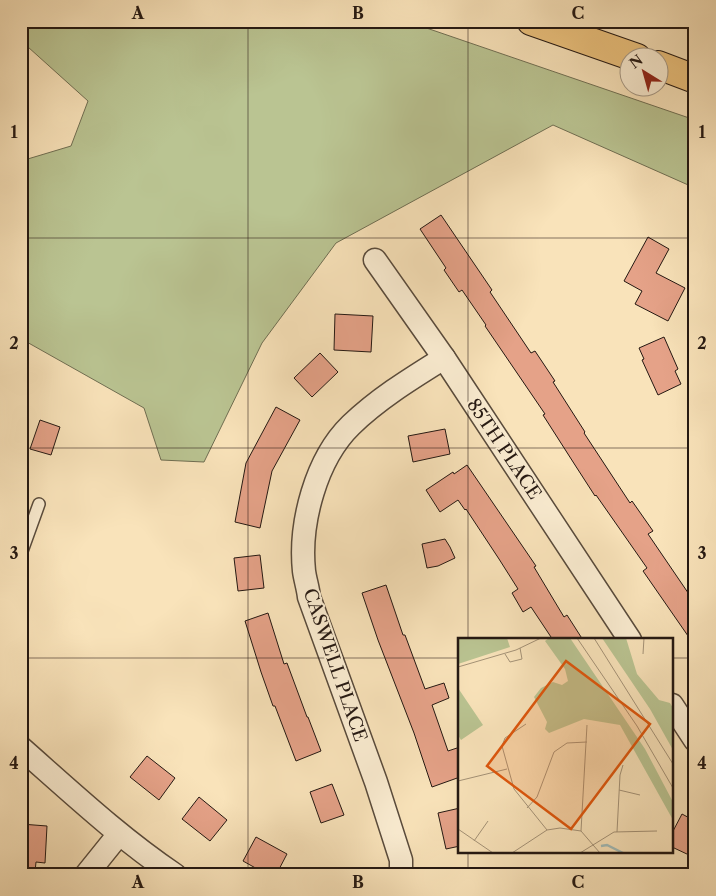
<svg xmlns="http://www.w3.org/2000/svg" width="716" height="896" font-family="'Libre Caslon Text',serif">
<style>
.green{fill:#bac492;stroke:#6f6e52}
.building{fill:#e5a288;stroke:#241812}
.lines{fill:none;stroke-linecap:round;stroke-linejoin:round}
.lane-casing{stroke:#594b3c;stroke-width:14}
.street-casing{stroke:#594b3c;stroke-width:25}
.highway-casing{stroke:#241812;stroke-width:30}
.lane{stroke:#fbedd2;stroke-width:11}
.street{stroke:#fbedd2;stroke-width:22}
.highway{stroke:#ecc27d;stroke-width:28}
.grid{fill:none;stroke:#241812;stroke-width:1;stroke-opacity:0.55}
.labels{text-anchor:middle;stroke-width:4;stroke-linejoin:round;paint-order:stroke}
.street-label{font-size:18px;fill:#241812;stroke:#fbedd2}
.inset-river{fill:none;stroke:#a2bcb9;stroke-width:2.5}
.inset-road{fill:none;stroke:#a49277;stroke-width:1}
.view{fill:#de560c;fill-opacity:0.15;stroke:#de560c;stroke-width:2.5}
.inset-edge{fill:none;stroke:#241812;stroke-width:2.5}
.neatline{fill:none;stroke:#241812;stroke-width:2}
.grid-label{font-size:16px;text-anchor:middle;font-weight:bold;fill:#241812}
</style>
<rect width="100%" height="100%" fill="#f9e3ba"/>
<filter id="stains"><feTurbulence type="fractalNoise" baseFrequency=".004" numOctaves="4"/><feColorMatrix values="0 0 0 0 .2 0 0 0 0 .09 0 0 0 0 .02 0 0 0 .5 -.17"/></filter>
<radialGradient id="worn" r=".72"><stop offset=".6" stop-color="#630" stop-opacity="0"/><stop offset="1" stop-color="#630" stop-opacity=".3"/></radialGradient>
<polygon class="green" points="21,21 406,21 695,120 695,188 553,125 336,243 262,343 204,462 161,460 144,408 25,341 21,340 21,161 71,146 88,101 28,47 21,44"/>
<g class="building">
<polygon points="441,215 492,290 490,292 531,353 535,351 555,381 553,382 585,432 584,433 630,503 632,501 653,531 648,534 695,603 695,646 643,571 647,568 596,495 595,496 575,465 543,415 545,414 485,326 486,325 462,290 459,292 444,270 446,268 420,229"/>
<polygon points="648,237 669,249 656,273 685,288 668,321 635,304 642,291 624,281"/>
<polygon points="335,314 373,316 371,352 334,350"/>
<polygon points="664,337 678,369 675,371 681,384 658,395 642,360 644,359 639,348"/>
<polygon points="320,353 338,372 312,397 294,378"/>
<polygon points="276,407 300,420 272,471 260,528 235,522 246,463"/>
<polygon points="40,420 60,427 51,455 30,449"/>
<polygon points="445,429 450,454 413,462 408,436"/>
<polygon points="467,465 536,566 534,567 564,617 567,615 583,640 553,640 531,607 523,612 512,593 518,589 499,559 466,509 465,510 458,500 440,512 426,490 453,472 454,474"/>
<polygon points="445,539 450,547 455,558 438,566 427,568 422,544"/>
<polygon points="260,555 264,588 238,591 234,558"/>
<polygon points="386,585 403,635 405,635 425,689 444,683 449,698 432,705 448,751 460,747 460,777 432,787 414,733 378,640 362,593"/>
<polygon points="268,613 284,664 287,663 307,717 308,717 321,751 296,761 275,706 273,706 261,672 245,621"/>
<polygon points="147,756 175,778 159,800 130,777"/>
<polygon points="332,784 344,815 321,823 310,792"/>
<polygon points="199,797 227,820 210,841 182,819"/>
<polygon points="460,808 460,846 446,849 438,813"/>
<polygon points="682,814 695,821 695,844 689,855 672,847 672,833"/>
<polygon points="21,824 47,826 45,863 36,862 35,872 21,871"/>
<polygon points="256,837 287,854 276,875 268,875 243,861"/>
</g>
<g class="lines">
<defs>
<polyline id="lane" points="21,554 39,504"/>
<g id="street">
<polyline points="375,260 444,358 630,640"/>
<polyline points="672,705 695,740"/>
<path d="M 21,748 C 71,792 120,838 175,875"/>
<polyline points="86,875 119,834"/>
<path d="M 401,875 L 401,860 L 376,782 L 309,597 C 308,588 305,579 304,571 C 299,523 316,459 351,425 C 379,398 412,378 444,358"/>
</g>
<g id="highway">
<polyline points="531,21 637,58"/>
<polyline points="658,65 695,79"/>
</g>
</defs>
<use href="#lane" class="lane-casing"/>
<use href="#street" class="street-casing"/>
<use href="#highway" class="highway-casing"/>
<use href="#lane" class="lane"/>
<use href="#street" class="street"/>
<use href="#highway" class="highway"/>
</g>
<path class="grid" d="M 248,21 L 248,875M 468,21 L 468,640M 21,238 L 695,238M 21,448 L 695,448M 21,658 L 460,658M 672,658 L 695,658M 468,852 L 468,875"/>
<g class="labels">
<g class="street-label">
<text transform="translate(504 449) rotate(56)" y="6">85TH PLACE</text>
<text transform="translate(335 665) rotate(71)" y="6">CASWELL PLACE</text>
</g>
</g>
<g transform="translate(458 638)">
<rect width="215" height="215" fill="#f9e3ba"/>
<path d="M 0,0 L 49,0 L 52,9 L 0,26 ZM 91,0 L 112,0 L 187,111 L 215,164 L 215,182 L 162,87 L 126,81 L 91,95 L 87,91 L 89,84 L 76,59 L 83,50 L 95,44 L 104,47 L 110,43 L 107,31 L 87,3 ZM 144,0 L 168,0 L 179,36 L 201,62 L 212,65 L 215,70 L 215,112 L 192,71 ZM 0,50 L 25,87 L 3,102 L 0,97 Z" fill="#bac492"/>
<path class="inset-river" d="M 143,208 L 149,207 L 165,215"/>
<path class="inset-road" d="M 119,0 L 179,88 L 215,150M 136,0 L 215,126M 47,16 L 52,24 L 64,21 L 62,10M 185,16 L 186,0M 215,25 L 215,57M 0,29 L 58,12 L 83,0M 68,86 L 47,100 L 44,108 L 56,151 L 89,192M 0,143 L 49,131M 161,152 L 182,157M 69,170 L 79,159 L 96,114 L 109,105 L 129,104M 0,191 L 35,215M 123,193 L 129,87M 159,194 L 162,137 L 165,127M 16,203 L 30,183M 54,215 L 89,192 L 102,190 L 123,193 L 142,215M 122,215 L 156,194 L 199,193"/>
<path class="view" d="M 108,23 L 192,86 L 113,191 L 29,128 Z"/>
<rect width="215" height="215" class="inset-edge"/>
</g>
<rect width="716" height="896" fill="none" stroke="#f9e3ba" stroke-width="55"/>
<g transform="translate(644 72) rotate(323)"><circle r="24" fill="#fbedd2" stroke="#a59885"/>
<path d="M0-4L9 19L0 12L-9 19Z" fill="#8f2418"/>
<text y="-8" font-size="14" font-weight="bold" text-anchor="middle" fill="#241812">N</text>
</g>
<rect x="28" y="28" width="660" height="840" class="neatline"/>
<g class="grid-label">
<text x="138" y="19">A</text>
<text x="358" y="19">B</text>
<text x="578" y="19">C</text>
<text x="14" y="138">1</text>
<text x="702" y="138">1</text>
<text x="14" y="349">2</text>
<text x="702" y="349">2</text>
<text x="14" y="559">3</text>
<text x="702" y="559">3</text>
<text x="14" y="769">4</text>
<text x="702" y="769">4</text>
<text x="138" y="888">A</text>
<text x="358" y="888">B</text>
<text x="578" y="888">C</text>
</g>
<rect width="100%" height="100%" filter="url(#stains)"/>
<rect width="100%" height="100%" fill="url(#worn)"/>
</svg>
